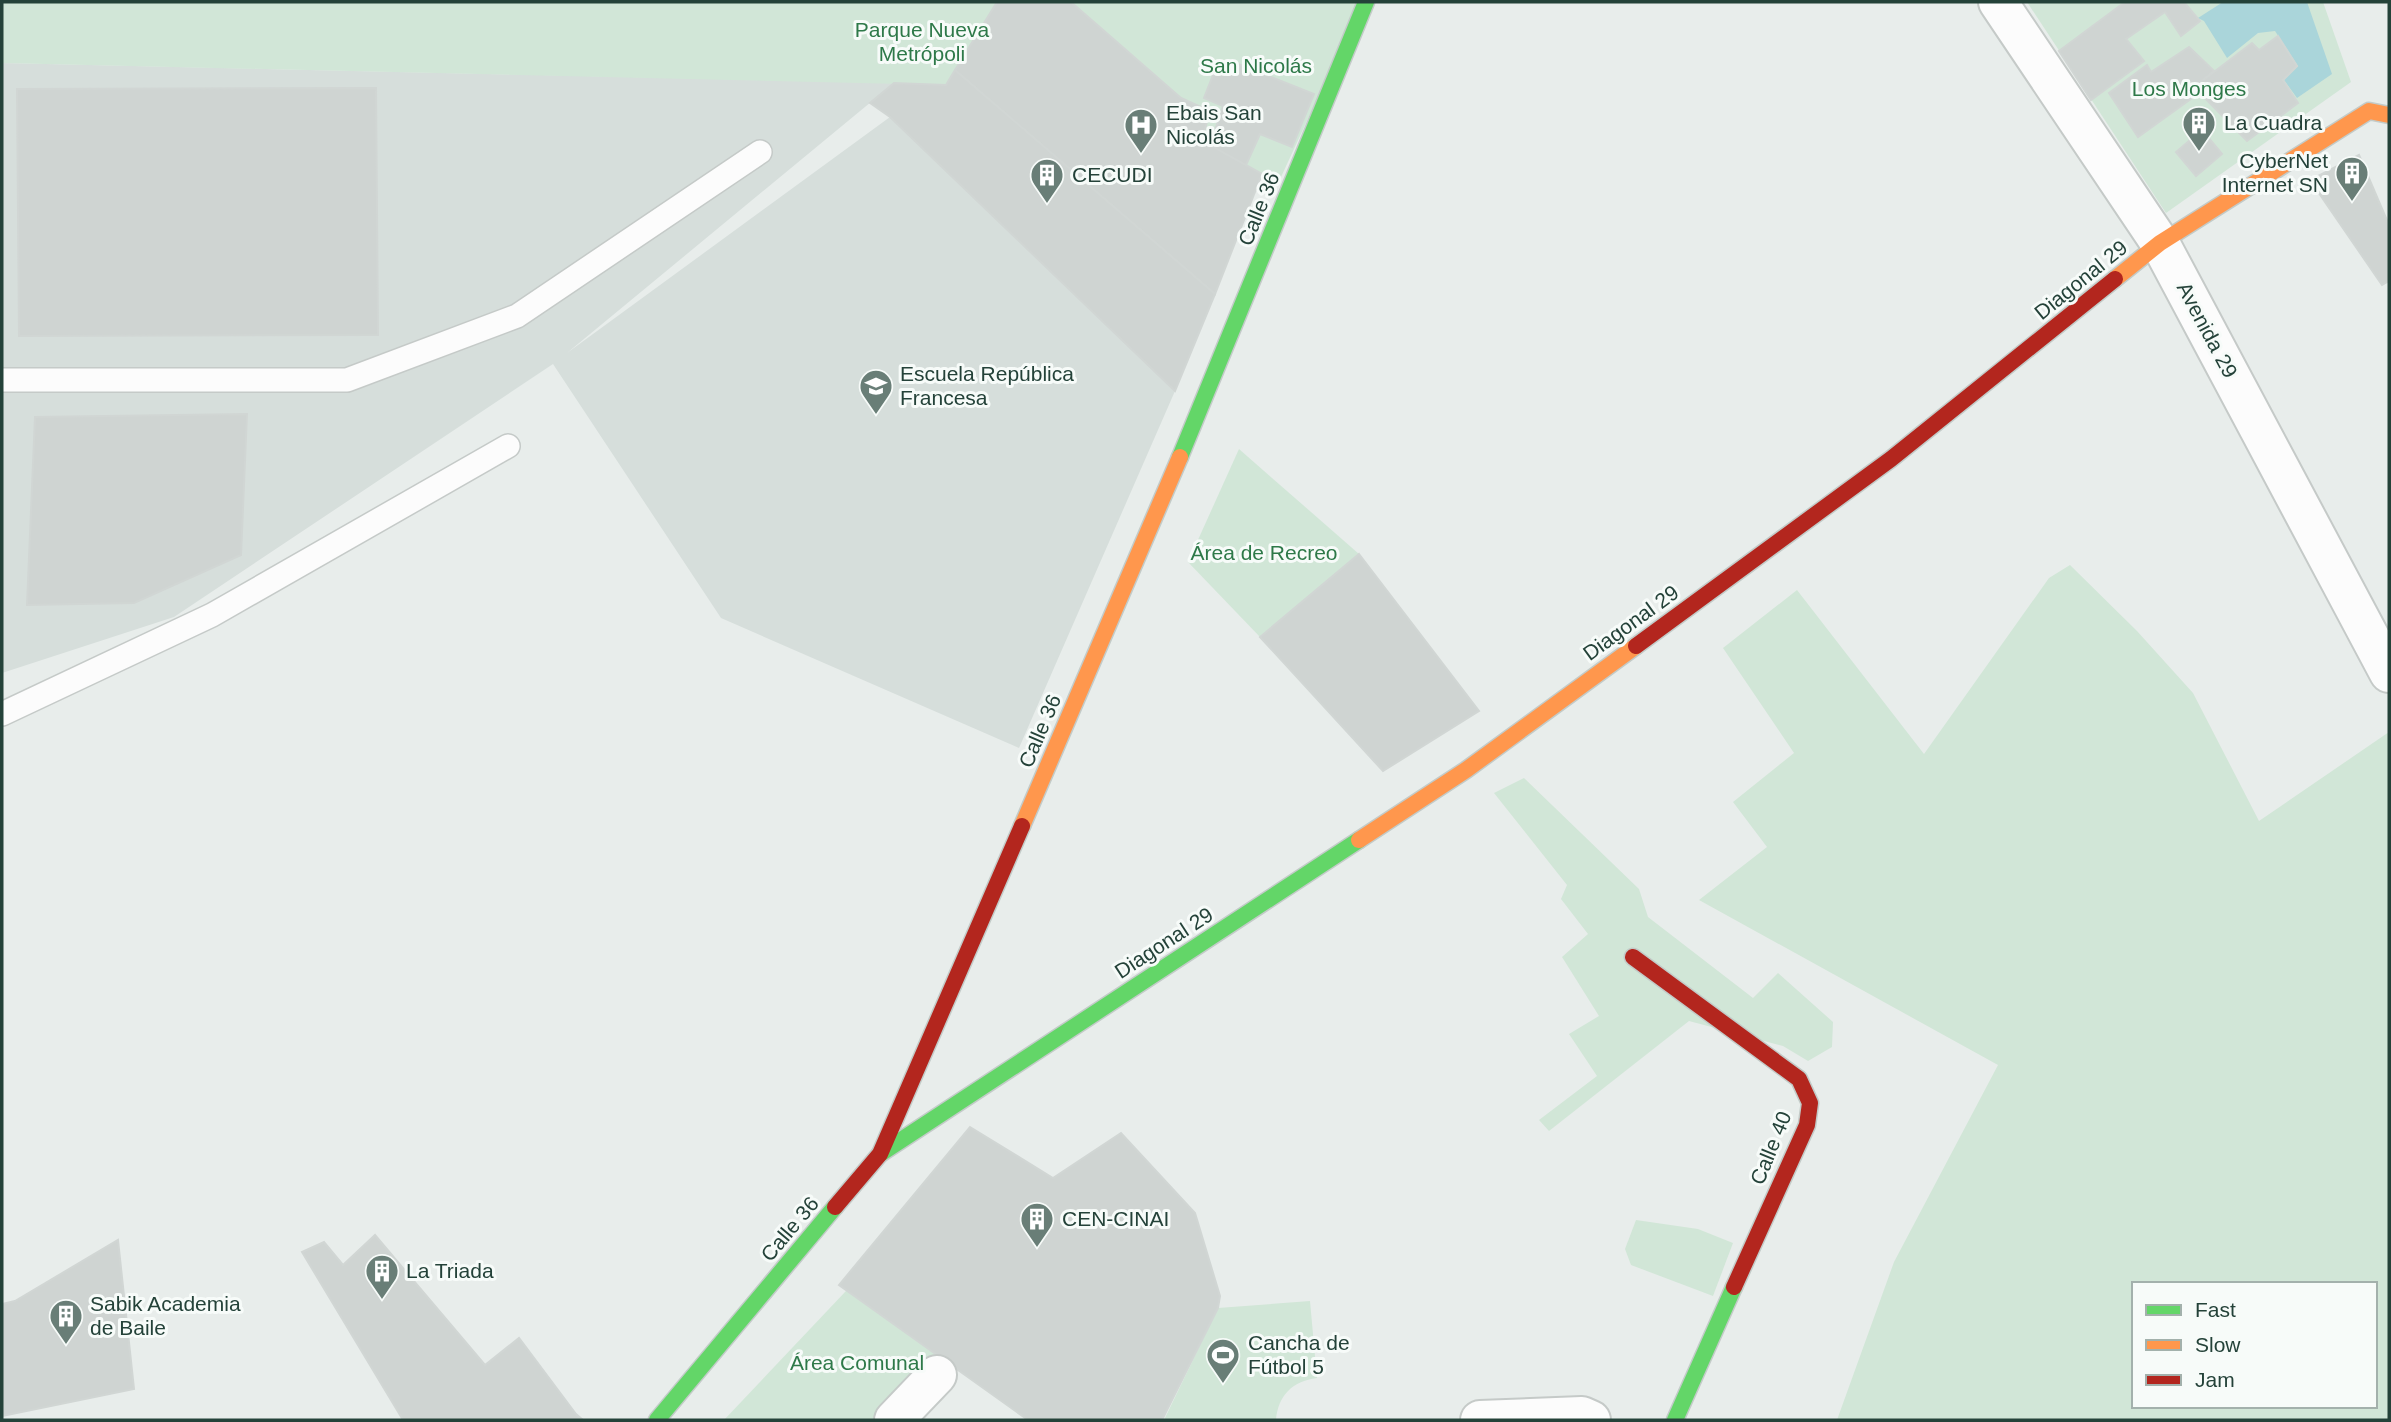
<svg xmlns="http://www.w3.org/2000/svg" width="2391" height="1422" font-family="Helvetica,sans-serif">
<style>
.built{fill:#d6dedb}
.green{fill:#d1e6d7;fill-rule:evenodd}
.water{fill:#aad5da}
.building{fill:#cfd4d2;stroke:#d1d6d4;stroke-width:2}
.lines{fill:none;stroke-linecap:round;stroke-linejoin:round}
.lane-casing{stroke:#c5cac8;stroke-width:26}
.street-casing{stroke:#c5cac8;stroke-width:42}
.fast-casing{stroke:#c3cbc8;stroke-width:19}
.slow-casing{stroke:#c3cbc8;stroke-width:19}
.jam-casing{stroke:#c3cbc8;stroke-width:19}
.lane{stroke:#fcfcfc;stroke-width:23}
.street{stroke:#fcfcfc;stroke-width:38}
.fast{stroke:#63d668;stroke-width:16}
.slow{stroke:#ff974d;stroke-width:16}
.jam{stroke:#b3261e;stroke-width:16}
.labels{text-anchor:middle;stroke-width:6;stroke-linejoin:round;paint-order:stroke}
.park-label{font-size:21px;fill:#2e7949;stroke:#f7fbf9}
.poi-label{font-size:21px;fill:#244239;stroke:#f7fbf9;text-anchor:start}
.street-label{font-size:21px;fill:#244239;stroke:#f7fbf9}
</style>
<rect width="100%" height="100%" fill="#e8edeb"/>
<polygon class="built" points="2,63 894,83 567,353 890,117 1175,391 1019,748 721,618 553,364 174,617 2,673"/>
<g class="green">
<polygon points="2,2 997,2 946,85 2,63"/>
<polygon points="1071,2 1362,2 1275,190 1262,174 1202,140 1210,111 1181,98"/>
<polygon points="2027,2 2323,2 2351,82 2166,213"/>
<polygon points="1239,449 1359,554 1260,637 1188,562"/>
<path d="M 2070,565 L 2137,631 L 2193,693 L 2259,821 L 2389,732 L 2389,1420 L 1837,1420 L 1894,1262 L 1998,1065 L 1699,900 L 1767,847 L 1733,802 L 1794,753 L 1723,648 L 1797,590 L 1924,754 L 2049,578 ZM 2134,1284 L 2375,1284 L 2375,1406 L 2134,1406 Z"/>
<polygon points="1524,778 1639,889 1648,917 1753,998 1778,973 1833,1022 1832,1047 1808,1061 1783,1046 1689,1021 1549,1131 1539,1120 1597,1076 1569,1034 1599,1016 1562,957 1588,934 1561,899 1567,885 1494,793"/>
<polygon points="1636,1220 1698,1229 1733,1243 1713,1296 1631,1265 1625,1249"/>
<polygon points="863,1273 947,1351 881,1420 724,1420"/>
<path d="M 1310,1301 L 1317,1378 C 1292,1381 1278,1396 1276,1420 L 1164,1420 L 1218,1308 Z"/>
</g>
<polygon class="water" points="2223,2 2307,2 2332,74 2297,98 2284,80 2298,66 2275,31 2258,33 2227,58 2204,21 2198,18"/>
<g class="building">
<polygon points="997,2 1071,2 1181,98 1210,111 1202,140 1262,174 1215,294 955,70"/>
<polygon points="2125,2 2184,2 2200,21 2181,36 2165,12 2126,39 2144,61 2091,100 2059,51"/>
<polygon points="2278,36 2297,66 2283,80 2298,103 2247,141 2194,87 2252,43 2259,50"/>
<polygon points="2189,47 2214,71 2194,87 2199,93 2138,137 2109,93 2147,65 2151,72"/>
<polygon points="1238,64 1314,94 1292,147 1260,134 1246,165 1210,145 1223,106 1204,98 1217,65 1235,74"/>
<polygon points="955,70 1215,294 1175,391 890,117 870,103 894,83 946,85"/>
<polygon points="376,88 378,335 19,336 17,89"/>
<polygon points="2202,130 2222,154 2196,176 2176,152"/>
<polygon points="2359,155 2389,225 2389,281 2382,285 2310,180"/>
<polygon points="247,414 241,555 134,603 27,605 35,417"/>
<polygon points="1359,554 1479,711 1383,771 1260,637"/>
<polygon points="970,1127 1053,1178 1121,1133 1195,1213 1220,1296 1218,1308 1162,1420 1028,1420 839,1285"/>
<polygon points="375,1235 485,1365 519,1338 576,1414 583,1420 403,1420 302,1252 324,1242 343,1265"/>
<polygon points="118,1240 134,1389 2,1416 2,1304 15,1301"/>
</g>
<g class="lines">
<defs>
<g id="lane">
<polyline points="2,380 347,380 517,316 760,152"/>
<polyline points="2,714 212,615 508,446"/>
</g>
<g id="street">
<polyline points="1998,2 2160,243 2389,673"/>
<polyline points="894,1420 937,1375"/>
<polyline points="1480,1420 1582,1416 1591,1420"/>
</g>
<g id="fast">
<polyline points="1180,457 1366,2"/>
<polyline points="880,1154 1359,840"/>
<polyline points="657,1420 835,1207"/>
<polyline points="1675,1420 1734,1287"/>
</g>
<g id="slow">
<polyline points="2115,279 2160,243 2369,111 2389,115"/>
<polyline points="1022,826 1180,457"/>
<polyline points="1359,840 1466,770 1636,646"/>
</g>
<g id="jam">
<polyline points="1636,646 1891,459 2115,279"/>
<polyline points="1633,957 1799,1079 1810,1103 1807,1125 1734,1287"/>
<polyline points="835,1207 880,1154 1022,826"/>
</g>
</defs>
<use href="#lane" class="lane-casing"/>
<use href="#street" class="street-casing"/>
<use href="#fast" class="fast-casing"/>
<use href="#slow" class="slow-casing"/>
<use href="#jam" class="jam-casing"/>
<use href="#lane" class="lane"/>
<use href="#street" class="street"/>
<use href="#fast" class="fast"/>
<use href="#slow" class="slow"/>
<use href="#jam" class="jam"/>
</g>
<defs>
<symbol id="building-pin" viewBox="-11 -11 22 30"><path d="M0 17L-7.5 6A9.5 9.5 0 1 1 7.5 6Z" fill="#697e77" stroke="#f7fbf9"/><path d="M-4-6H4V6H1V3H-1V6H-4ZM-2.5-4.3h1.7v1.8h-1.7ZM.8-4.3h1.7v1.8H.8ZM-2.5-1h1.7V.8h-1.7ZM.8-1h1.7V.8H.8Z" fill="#fff"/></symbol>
<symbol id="hospital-pin" viewBox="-11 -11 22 30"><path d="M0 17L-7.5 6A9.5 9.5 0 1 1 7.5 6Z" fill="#697e77" stroke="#f7fbf9"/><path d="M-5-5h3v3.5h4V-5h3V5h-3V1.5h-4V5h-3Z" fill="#fff"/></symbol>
<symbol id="school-pin" viewBox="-11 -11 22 30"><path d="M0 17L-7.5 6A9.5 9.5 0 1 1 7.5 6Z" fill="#697e77" stroke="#f7fbf9"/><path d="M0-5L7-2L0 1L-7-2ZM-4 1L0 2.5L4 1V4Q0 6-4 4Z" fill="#fff"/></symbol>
<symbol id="stadium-pin" viewBox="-11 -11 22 30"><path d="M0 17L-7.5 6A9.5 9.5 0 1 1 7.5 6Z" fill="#697e77" stroke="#f7fbf9"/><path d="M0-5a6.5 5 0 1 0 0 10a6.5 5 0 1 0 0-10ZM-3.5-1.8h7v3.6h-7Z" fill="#fff"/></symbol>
</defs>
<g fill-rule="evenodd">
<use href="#building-pin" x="2180" y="104" width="38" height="52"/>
<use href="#hospital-pin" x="1122" y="106" width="38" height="52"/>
<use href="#building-pin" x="2333" y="154" width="38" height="52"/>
<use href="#building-pin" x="1028" y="156" width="38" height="52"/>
<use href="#school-pin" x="857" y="367" width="38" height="52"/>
<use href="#building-pin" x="1018" y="1200" width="38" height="52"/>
<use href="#building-pin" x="363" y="1252" width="38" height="52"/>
<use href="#building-pin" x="47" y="1297" width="38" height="52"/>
<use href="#stadium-pin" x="1204" y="1336" width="38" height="52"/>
</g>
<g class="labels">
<g class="park-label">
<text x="922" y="37">Parque Nueva<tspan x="922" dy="24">Metrópoli</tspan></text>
<text x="1256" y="73">San Nicolás</text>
<text x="2189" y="96">Los Monges</text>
<text x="1264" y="560">Área de Recreo</text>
<text x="857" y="1370">Área Comunal</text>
</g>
<g class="poi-label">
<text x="1166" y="120">Ebais San<tspan x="1166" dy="24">Nicolás</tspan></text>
<text x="2224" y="130">La Cuadra</text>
<text x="2328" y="168" text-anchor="end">CyberNet<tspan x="2328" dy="24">Internet SN</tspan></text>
<text x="1072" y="182">CECUDI</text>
<text x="900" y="381">Escuela República<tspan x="900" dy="24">Francesa</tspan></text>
<text x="1062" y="1226">CEN-CINAI</text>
<text x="406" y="1278">La Triada</text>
<text x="90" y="1311">Sabik Academia<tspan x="90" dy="24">de Baile</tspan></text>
<text x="1248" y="1350">Cancha de<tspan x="1248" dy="24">Fútbol 5</tspan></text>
</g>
<g class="street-label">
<text transform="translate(1259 209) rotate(-68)" y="7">Calle 36</text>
<text transform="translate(2081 280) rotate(-39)" y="7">Diagonal 29</text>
<text transform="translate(2207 330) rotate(62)" y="7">Avenida 29</text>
<text transform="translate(1631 623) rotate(-36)" y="7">Diagonal 29</text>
<text transform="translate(1040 731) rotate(-67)" y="7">Calle 36</text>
<text transform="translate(1164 943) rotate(-33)" y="7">Diagonal 29</text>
<text transform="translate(1771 1148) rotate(-68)" y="7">Calle 40</text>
<text transform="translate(790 1229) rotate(-50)" y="7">Calle 36</text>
</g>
</g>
<rect width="2391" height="1422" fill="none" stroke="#244239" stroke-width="7"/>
<rect x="2132" y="1282" width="245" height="126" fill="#f7fbf9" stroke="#a3b1ac" stroke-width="2"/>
<rect x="2146" y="1305" width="35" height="10" fill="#63d668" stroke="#a3b1ac" stroke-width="2"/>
<text x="2195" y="1317" font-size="21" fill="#244239">Fast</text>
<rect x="2146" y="1340" width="35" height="10" fill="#ff974d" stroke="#a3b1ac" stroke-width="2"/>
<text x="2195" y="1352" font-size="21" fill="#244239">Slow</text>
<rect x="2146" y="1375" width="35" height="10" fill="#b3261e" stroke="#a3b1ac" stroke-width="2"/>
<text x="2195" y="1387" font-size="21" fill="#244239">Jam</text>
</svg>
